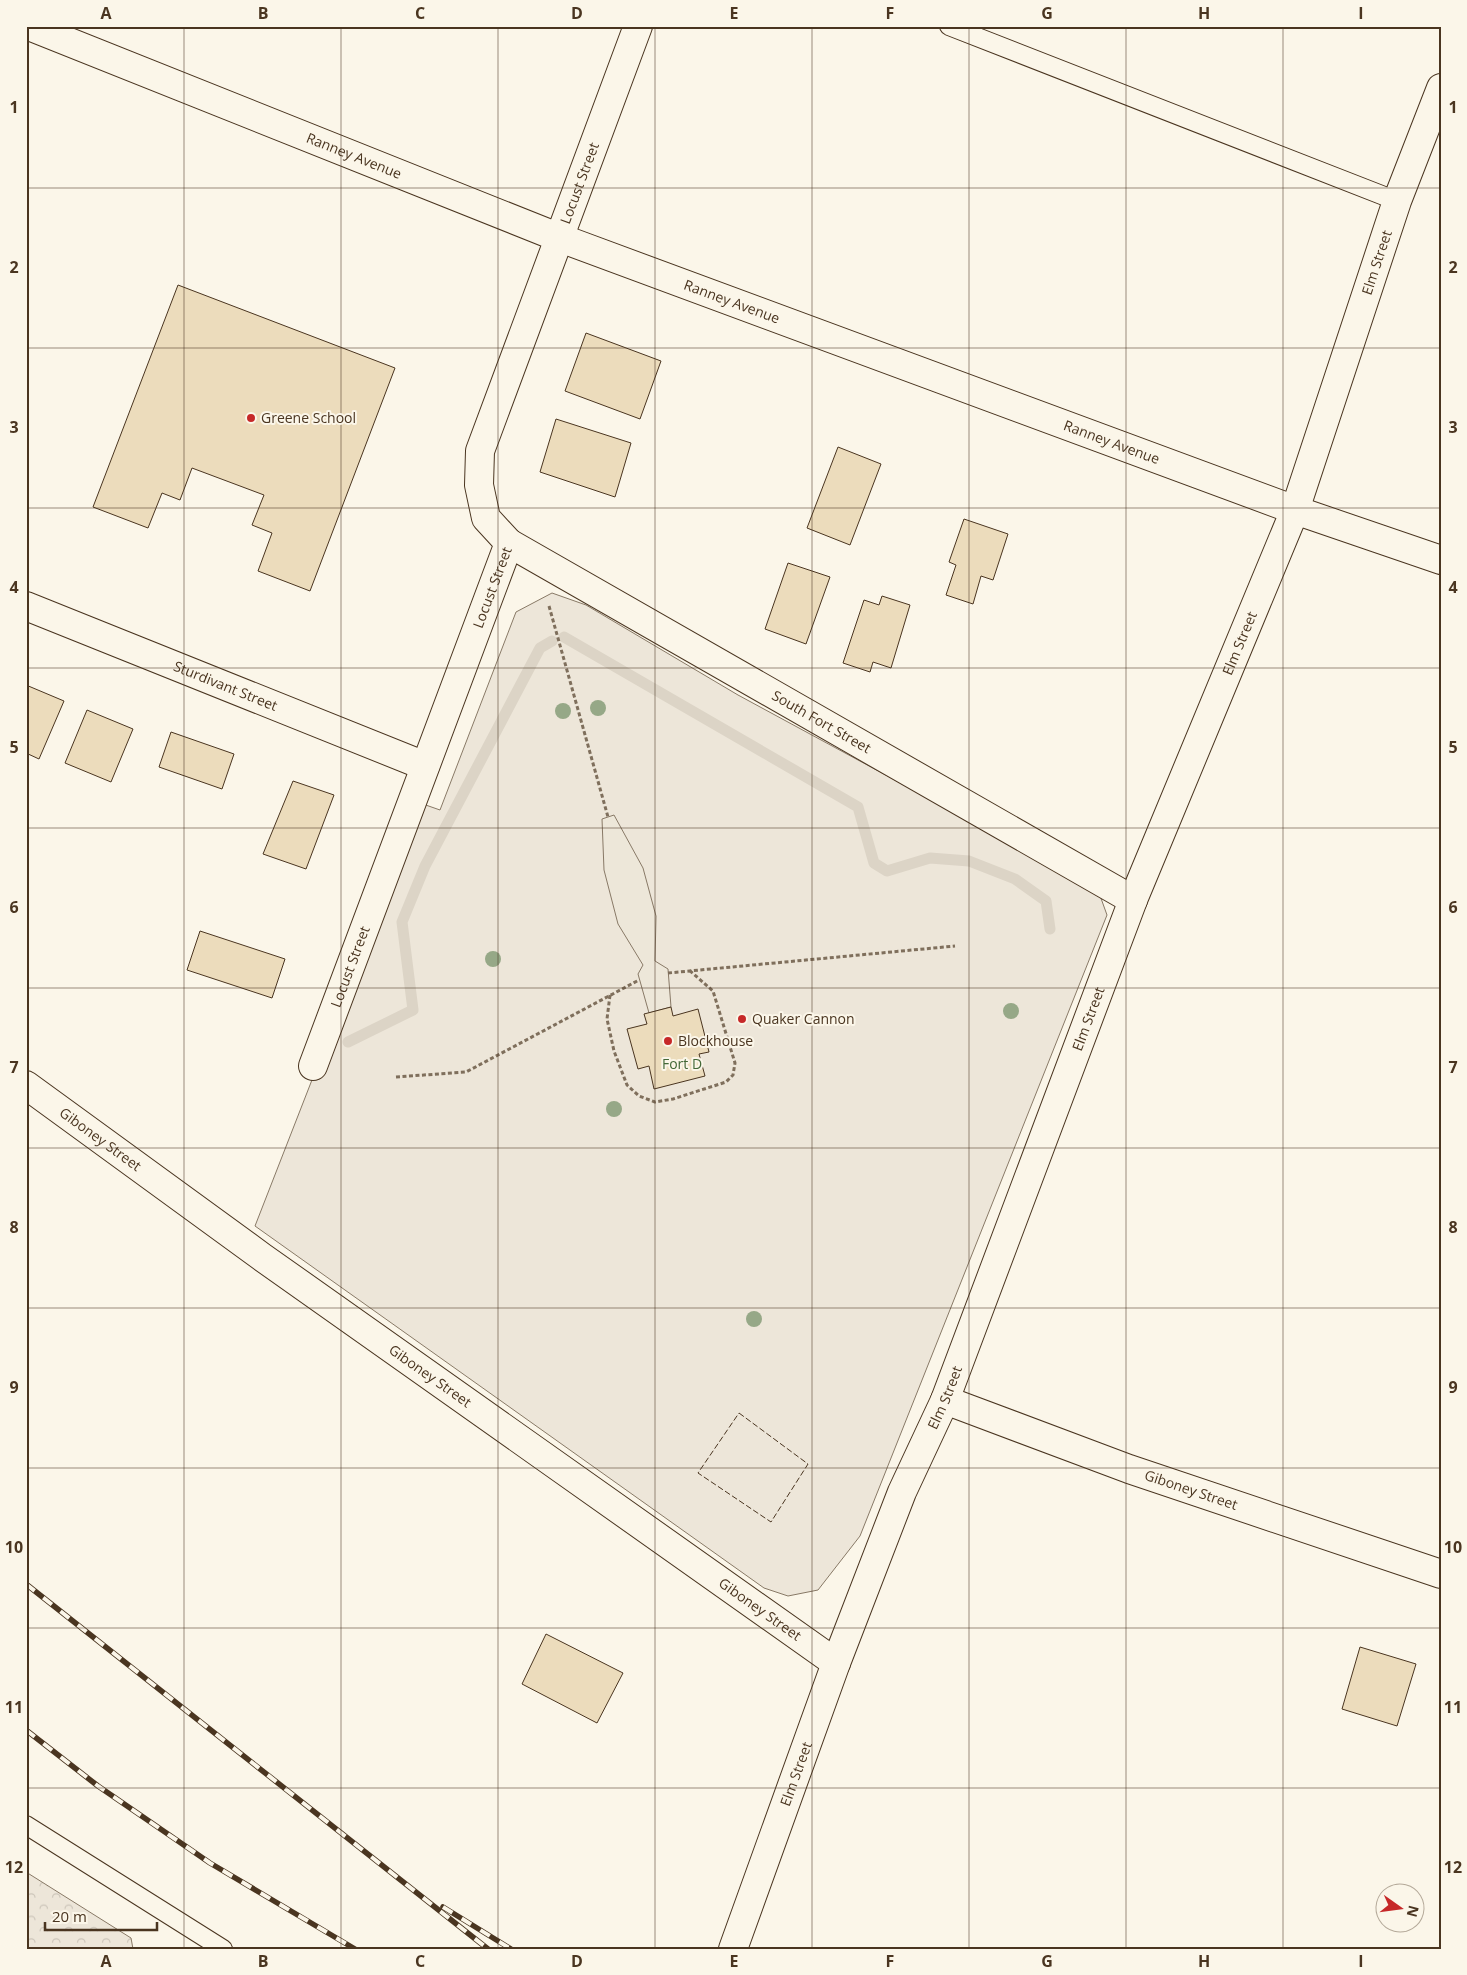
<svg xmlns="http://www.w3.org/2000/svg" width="1467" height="1975" font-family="'Open Sans',sans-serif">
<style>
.forest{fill:url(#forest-crowns);stroke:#887966}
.park{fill:#ede6d9;stroke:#887966}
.parking{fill:#ede7d9;stroke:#887966}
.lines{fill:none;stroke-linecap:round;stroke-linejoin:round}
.stream{stroke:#dcd4c6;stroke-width:11}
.building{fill:#ecdcbc;stroke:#4a3520}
.service-casing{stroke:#4a3520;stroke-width:20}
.minor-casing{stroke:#4a3520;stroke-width:30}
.path{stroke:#7f6f5c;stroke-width:3;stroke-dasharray:4 2.5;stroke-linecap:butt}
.service{stroke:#fbf6e9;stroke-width:18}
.minor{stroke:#fbf6e9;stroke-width:28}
.rail-casing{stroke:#4a3520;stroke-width:5.5}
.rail{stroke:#fbf6e9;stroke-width:4;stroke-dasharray:11;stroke-linecap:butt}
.fence{stroke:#4a3520;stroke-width:1;stroke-dasharray:6 2.5;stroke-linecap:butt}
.tree{fill:#96a887}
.grid{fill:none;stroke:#4a3520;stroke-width:1;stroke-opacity:0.55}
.poi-dot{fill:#c62828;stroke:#fbf6e9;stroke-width:2}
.labels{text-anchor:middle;stroke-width:4;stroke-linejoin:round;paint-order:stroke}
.street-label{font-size:14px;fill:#4a3520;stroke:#fbf6e9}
.poi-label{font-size:14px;fill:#4a3520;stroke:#fbf6e9;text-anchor:start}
.park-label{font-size:14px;fill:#436837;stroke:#fbf6e9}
.neatline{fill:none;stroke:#4a3520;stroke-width:2}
.grid-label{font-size:16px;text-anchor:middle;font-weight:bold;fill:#4a3520}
</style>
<defs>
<pattern id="forest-crowns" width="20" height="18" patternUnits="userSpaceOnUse" patternTransform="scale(1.25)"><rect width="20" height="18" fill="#ede6d9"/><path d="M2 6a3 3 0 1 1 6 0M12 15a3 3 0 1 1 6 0" fill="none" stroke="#cdc6ba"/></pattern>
</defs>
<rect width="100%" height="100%" fill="#fbf6e9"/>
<polygon class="forest" points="26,1872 131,1938 133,1949 26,1949"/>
<polygon class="park" points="552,593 586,605 738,695 1098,890 1107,915 860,1536 818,1590 788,1596 764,1588 255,1226 420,803 440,810 516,612"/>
<polygon class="parking" points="614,815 643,868 656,916 655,961 668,969 671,1007 649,1013 638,974 643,965 618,924 604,870 602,819"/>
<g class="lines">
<g class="stream">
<polyline points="564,637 858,807 874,863 887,871 930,858 969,861 1015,879 1046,901 1050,929"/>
<polyline points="348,1042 413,1010 402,922 425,866 540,648 552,641"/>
</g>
</g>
<g class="building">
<polygon points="178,285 395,368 310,591 258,571 272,533 252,525 264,495 192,468 180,500 162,493 148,528 93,507"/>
<polygon points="586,333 661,361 640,419 565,391"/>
<polygon points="556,419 631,443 615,497 540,472"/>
<polygon points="838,447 881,464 850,545 807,528"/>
<polygon points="964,519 1008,534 993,580 981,576 973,604 946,595 956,565 949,562"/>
<polygon points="788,563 830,577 806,644 765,629"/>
<polygon points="882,596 910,605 891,668 873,662 870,672 843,663 864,600 879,605"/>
<polygon points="26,685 64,701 39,759 26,753"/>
<polygon points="87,710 133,729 111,782 65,763"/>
<polygon points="171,732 234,754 222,789 159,767"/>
<polygon points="293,781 334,795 306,869 263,854"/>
<polygon points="200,931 285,959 272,998 187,970"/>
<polygon points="671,1007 673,1016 698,1009 709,1052 699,1054 705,1076 654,1089 649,1066 638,1069 627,1029 647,1024 644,1014"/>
<polygon points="546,1634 623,1673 597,1723 522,1684"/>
<polygon points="1360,1647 1416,1664 1397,1726 1342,1709"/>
</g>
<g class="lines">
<defs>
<g id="service">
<polyline points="949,26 1397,201"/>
<polyline points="26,1825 223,1949"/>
</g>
<g id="minor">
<path id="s1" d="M 29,26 L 560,238 L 1295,510 L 1441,560"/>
<path id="s2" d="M 509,543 L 1133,900"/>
<path id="s3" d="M 26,606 L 425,766"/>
<path id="s4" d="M 313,1066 L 509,543 L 486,518 L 479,485 L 480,451 L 638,26"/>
<path id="s5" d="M 26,1085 L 262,1257 L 836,1663"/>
<path id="s6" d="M 945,1400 L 1129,1469 L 1441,1574"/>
<path id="s7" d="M 733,1949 L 836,1663 L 902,1492 L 945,1400 L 1133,900 L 1295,510 L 1397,201 L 1441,88"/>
</g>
</defs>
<use href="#service" class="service-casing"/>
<use href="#minor" class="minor-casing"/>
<g class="path">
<polyline points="549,606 608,817"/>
<polyline points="668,973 955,946"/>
<polyline points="610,995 607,1019 614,1051 627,1085 639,1096 655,1102 673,1099 726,1082 733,1075 735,1063 713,991 689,970"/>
<polyline points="396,1077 466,1072 639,980"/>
</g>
<use href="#service" class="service"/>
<use href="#minor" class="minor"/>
<defs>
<g id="rail">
<polyline points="26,1584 488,1949"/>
<polyline points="26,1730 98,1786 210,1863 355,1949"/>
<polyline points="443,1907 511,1949"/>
</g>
</defs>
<use href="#rail" class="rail-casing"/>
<use href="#rail" class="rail"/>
<polygon class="fence" points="739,1413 808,1464 771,1522 698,1473"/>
</g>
<g class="tree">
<circle cx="598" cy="708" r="8"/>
<circle cx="563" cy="711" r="8"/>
<circle cx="493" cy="959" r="8"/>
<circle cx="1011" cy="1011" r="8"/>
<circle cx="614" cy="1109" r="8"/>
<circle cx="754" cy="1319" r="8"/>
</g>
<path class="grid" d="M 184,26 L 184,1949M 341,26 L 341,1949M 498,26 L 498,1949M 655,26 L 655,1949M 812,26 L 812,1949M 969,26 L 969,1949M 1126,26 L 1126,1949M 1283,26 L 1283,1949M 26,188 L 1441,188M 26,348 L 1441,348M 26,508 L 1441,508M 26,668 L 1441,668M 26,828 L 1441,828M 26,988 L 1441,988M 26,1148 L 1441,1148M 26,1308 L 1441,1308M 26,1468 L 1441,1468M 26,1628 L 1441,1628M 26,1788 L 1441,1788"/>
<g class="poi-dot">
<circle cx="251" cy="418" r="5"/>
<circle cx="742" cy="1019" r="5"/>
<circle cx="668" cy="1041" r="5"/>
</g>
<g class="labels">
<g class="street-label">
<text dy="5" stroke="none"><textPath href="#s1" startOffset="350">Ranney Avenue</textPath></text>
<text dy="5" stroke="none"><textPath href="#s4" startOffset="946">Locust Street</textPath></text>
<text dy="5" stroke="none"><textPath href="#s7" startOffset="1806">Elm Street</textPath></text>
<text dy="5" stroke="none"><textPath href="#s1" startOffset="755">Ranney Avenue</textPath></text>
<text dy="5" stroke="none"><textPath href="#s1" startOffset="1160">Ranney Avenue</textPath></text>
<text dy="5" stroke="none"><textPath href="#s4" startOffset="511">Locust Street</textPath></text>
<text dy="5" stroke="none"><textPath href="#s7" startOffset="1401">Elm Street</textPath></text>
<text dy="5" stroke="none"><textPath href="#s3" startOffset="215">Sturdivant Street</textPath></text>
<text dy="5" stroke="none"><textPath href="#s2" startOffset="360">South Fort Street</textPath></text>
<text dy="5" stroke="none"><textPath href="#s4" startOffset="106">Locust Street</textPath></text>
<text dy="5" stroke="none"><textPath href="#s7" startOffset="996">Elm Street</textPath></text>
<text dy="5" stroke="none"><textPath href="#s5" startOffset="92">Giboney Street</textPath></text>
<text dy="5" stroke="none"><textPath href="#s5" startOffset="498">Giboney Street</textPath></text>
<text dy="5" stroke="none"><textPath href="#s7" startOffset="591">Elm Street</textPath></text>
<text dy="5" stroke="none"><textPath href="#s6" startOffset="262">Giboney Street</textPath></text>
<text dy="5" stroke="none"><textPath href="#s5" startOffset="902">Giboney Street</textPath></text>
<text dy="5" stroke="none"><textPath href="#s7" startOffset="186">Elm Street</textPath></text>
</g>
<g class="poi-label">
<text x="261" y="423">Greene School</text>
<text x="752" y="1024">Quaker Cannon</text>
<text x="678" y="1046">Blockhouse</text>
</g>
<g class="park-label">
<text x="682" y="1069">Fort D</text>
</g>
</g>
<rect width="1467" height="1975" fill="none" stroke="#fbf6e9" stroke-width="55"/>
<g transform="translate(1400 1908) rotate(104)"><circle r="24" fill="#fbf6e9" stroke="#b4a999"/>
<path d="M0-4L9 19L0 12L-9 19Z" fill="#c62828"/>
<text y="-8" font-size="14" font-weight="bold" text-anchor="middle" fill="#4a3520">N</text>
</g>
<path d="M45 1922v8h112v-8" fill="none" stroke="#4a3520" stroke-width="2.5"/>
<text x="52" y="1922" font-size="15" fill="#4a3520" stroke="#fbf6e9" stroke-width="4" paint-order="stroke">20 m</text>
<rect x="28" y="28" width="1412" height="1920" class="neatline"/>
<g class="grid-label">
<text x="106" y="19">A</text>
<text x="263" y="19">B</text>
<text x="420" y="19">C</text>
<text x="577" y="19">D</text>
<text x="734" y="19">E</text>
<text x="890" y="19">F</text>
<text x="1047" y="19">G</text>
<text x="1204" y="19">H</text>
<text x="1361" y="19">I</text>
<text x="14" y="113">1</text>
<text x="1453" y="113">1</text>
<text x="14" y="273">2</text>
<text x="1453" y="273">2</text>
<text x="14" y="433">3</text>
<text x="1453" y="433">3</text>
<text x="14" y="593">4</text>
<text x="1453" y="593">4</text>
<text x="14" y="753">5</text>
<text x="1453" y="753">5</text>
<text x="14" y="913">6</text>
<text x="1453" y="913">6</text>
<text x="14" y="1073">7</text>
<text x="1453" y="1073">7</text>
<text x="14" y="1233">8</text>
<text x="1453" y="1233">8</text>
<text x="14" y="1393">9</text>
<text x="1453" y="1393">9</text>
<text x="14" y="1553">10</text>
<text x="1453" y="1553">10</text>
<text x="14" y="1713">11</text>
<text x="1453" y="1713">11</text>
<text x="14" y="1873">12</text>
<text x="1453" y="1873">12</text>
<text x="106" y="1967">A</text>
<text x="263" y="1967">B</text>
<text x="420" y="1967">C</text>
<text x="577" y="1967">D</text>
<text x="734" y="1967">E</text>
<text x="890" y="1967">F</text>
<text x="1047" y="1967">G</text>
<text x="1204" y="1967">H</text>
<text x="1361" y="1967">I</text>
</g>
</svg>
